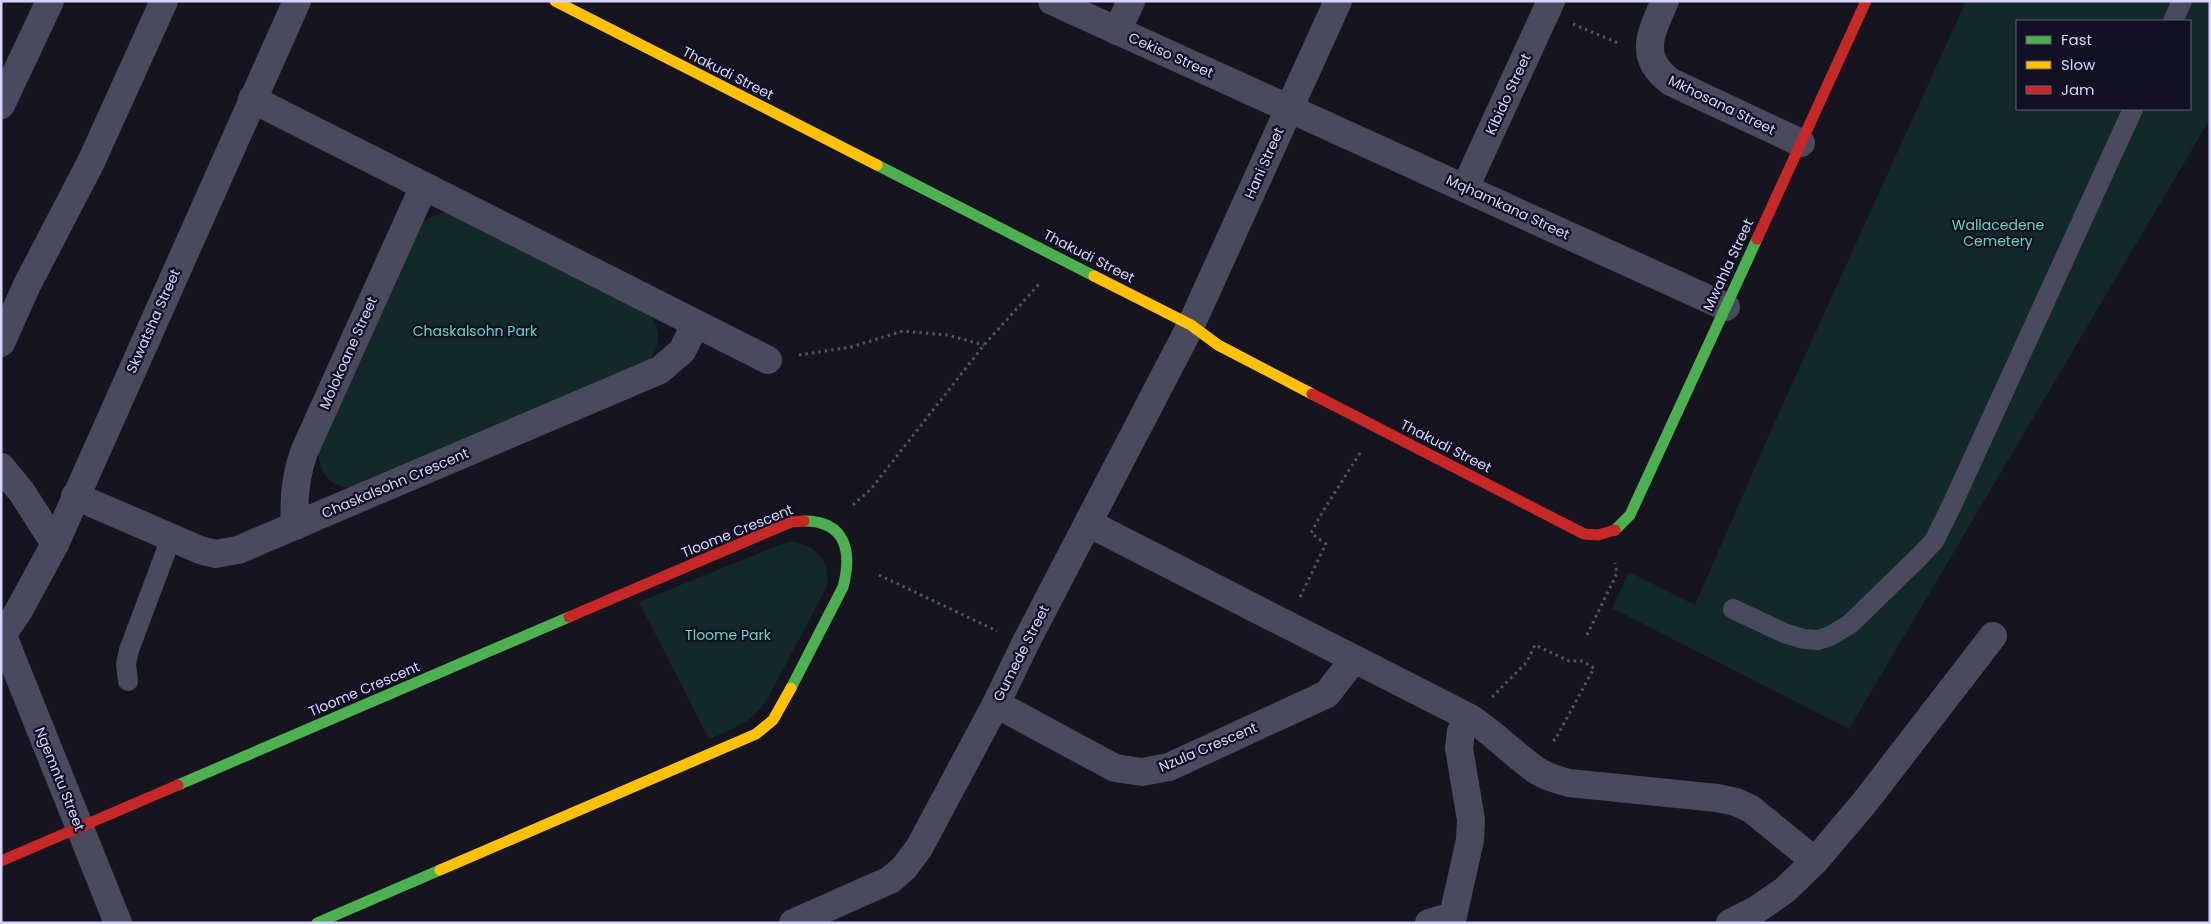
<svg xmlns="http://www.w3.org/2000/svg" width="2211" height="924" font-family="Poppins,sans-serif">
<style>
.green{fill:#132929;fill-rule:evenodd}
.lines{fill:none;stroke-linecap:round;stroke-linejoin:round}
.path{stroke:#4c5a66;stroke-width:3;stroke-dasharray:2.5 4;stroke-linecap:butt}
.lane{stroke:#4a4a5f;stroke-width:20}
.street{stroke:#4a4a5f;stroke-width:28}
.fast{stroke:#4caf50;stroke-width:11}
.slow{stroke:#ffc107;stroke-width:11}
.jam{stroke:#c62828;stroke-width:11}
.labels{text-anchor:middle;stroke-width:4.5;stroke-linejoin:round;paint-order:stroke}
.street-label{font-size:14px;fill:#d8d4fc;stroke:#121023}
.park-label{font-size:14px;fill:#65d7b7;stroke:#121023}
</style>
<rect width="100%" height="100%" fill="#16141f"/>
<g class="green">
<path d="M 1966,1 L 2210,1 L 2210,119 L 1849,729 L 1612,608 L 1629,572 L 1695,605 L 1773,426 ZM 2017,21 L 2190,21 L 2190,109 L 2017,109 Z"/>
<path d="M 442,213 L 452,213 L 650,315 C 661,331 661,345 649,361 L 354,488 C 329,488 317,472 319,448 L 422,222 L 432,216 Z"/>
<path d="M 792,542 C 817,545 830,561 827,586 L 767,700 C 750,723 735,728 709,739 L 639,602 L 782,544 Z"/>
</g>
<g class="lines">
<g class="path">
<polyline points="1573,24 1618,43"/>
<polyline points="799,355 851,347 903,331 947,335 984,345"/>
<polyline points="853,505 871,489 984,345 1040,283"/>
<polyline points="879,575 997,631"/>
<polyline points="1300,597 1326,544 1311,533 1323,511 1360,453"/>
<polyline points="1587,635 1617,573 1615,563"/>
<polyline points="1492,697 1527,662 1535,645 1569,661 1582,661 1594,668 1555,740 1549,739"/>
</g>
<g class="lane">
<polyline points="2173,21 2182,1"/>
<polyline points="1733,609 1784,633 1804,639 1818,640 1830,636 1850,624 1919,557 1934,541 1951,507 2133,109"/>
<polyline points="128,681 126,664 129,650 171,538"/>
</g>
<g class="street">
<polyline points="1052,1 1726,307"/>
<path d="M 1665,1 C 1651,33 1637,57 1671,82 L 1801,143"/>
<polyline points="1117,31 1131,1"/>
<polyline points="252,99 768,360"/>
<polyline points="1,105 50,1"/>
<polyline points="1465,188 1551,1"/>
<polyline points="1,343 27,285 91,162 164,1"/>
<polyline points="1,467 21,491 55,544"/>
<polyline points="75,496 200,550 215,554 238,550 660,370 682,351 695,325"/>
<path d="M 1088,523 L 1470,718 C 1494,733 1513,754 1536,770 C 1545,776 1557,780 1569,783 L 1717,798 L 1736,802 L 1751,809 L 1815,861"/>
<path d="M 295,526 C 293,499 295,477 304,452 L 424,186"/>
<polyline points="3,636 118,923"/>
<polyline points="1,637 18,612 55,544 297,1"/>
<polyline points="996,704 1115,768 1142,772 1169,767 1327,694 1354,659"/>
<polyline points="793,923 890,880 904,868 919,848 996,704 1026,642 1191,325 1338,1"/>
<polyline points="1429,923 1453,916 1470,840 1471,820 1459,748 1461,731 1470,718"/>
<polyline points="1730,923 1756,910 1785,890 1815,861 1865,802 1993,636"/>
</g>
<g class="fast">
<polyline points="877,165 1094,276"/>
<polyline points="1615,530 1630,515 1757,239"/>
<path d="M 791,688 L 843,587 C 852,553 847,521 804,521"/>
<polyline points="178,785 569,617"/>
<polyline points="317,923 440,870"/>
</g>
<g class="slow">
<polyline points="555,1 877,165"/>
<polyline points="1094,276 1191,325 1218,345 1312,394"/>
<polyline points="440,870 756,734 773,720 791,688"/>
</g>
<g class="jam">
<polyline points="1757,239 1866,1"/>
<polyline points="1312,394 1584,534 1598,535 1615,530"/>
<polyline points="569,617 791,522 804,521"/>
<polyline points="1,861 178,785"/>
</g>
</g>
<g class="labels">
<g class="street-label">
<text transform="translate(1171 55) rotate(24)" y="5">Cekiso Street</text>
<text transform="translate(728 73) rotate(27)" y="5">Thakudi Street</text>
<text transform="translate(1508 94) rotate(-65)" y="5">Kibido Street</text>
<text transform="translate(1722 105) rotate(26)" y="5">Mkhosana Street</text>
<text transform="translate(1264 163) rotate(-66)" y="5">Hani Street</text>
<text transform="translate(1508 207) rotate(25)" y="5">Mqhamkana Street</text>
<text transform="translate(1089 256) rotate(27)" y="5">Thakudi Street</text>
<text transform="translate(1728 265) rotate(-65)" y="5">Mwahla Street</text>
<text transform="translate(153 321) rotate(-66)" y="5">Skwatsha Street</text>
<text transform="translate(348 353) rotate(-66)" y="5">Molokoane Street</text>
<text transform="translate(1446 446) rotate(27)" y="5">Thakudi Street</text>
<text transform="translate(395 483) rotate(-23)" y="5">Chaskalsohn Crescent</text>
<text transform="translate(737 531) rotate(-22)" y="5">Tloome Crescent</text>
<text transform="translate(1021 653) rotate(-63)" y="5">Gumede Street</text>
<text transform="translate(364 689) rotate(-23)" y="5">Tloome Crescent</text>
<text transform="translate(1208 747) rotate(-23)" y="5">Nzula Crescent</text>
<text transform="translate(60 779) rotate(68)" y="5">Ngemntu Street</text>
</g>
<g class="park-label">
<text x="1998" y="230">Wallacedene<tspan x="1998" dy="16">Cemetery</tspan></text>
<text x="475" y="336">Chaskalsohn Park</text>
<text x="728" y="640">Tloome Park</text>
</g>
</g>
<rect width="2211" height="924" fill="none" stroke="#d8d4fc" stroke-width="5"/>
<rect x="2016" y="20" width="175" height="90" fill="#121023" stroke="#615e7a"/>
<rect x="2026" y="36" width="25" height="8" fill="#4caf50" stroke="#615e7a"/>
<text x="2061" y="45" font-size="15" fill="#d8d4fc">Fast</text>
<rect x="2026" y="61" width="25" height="8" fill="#ffc107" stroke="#615e7a"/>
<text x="2061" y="70" font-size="15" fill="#d8d4fc">Slow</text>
<rect x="2026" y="86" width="25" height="8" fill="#c62828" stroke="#615e7a"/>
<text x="2061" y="95" font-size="15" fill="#d8d4fc">Jam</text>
</svg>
